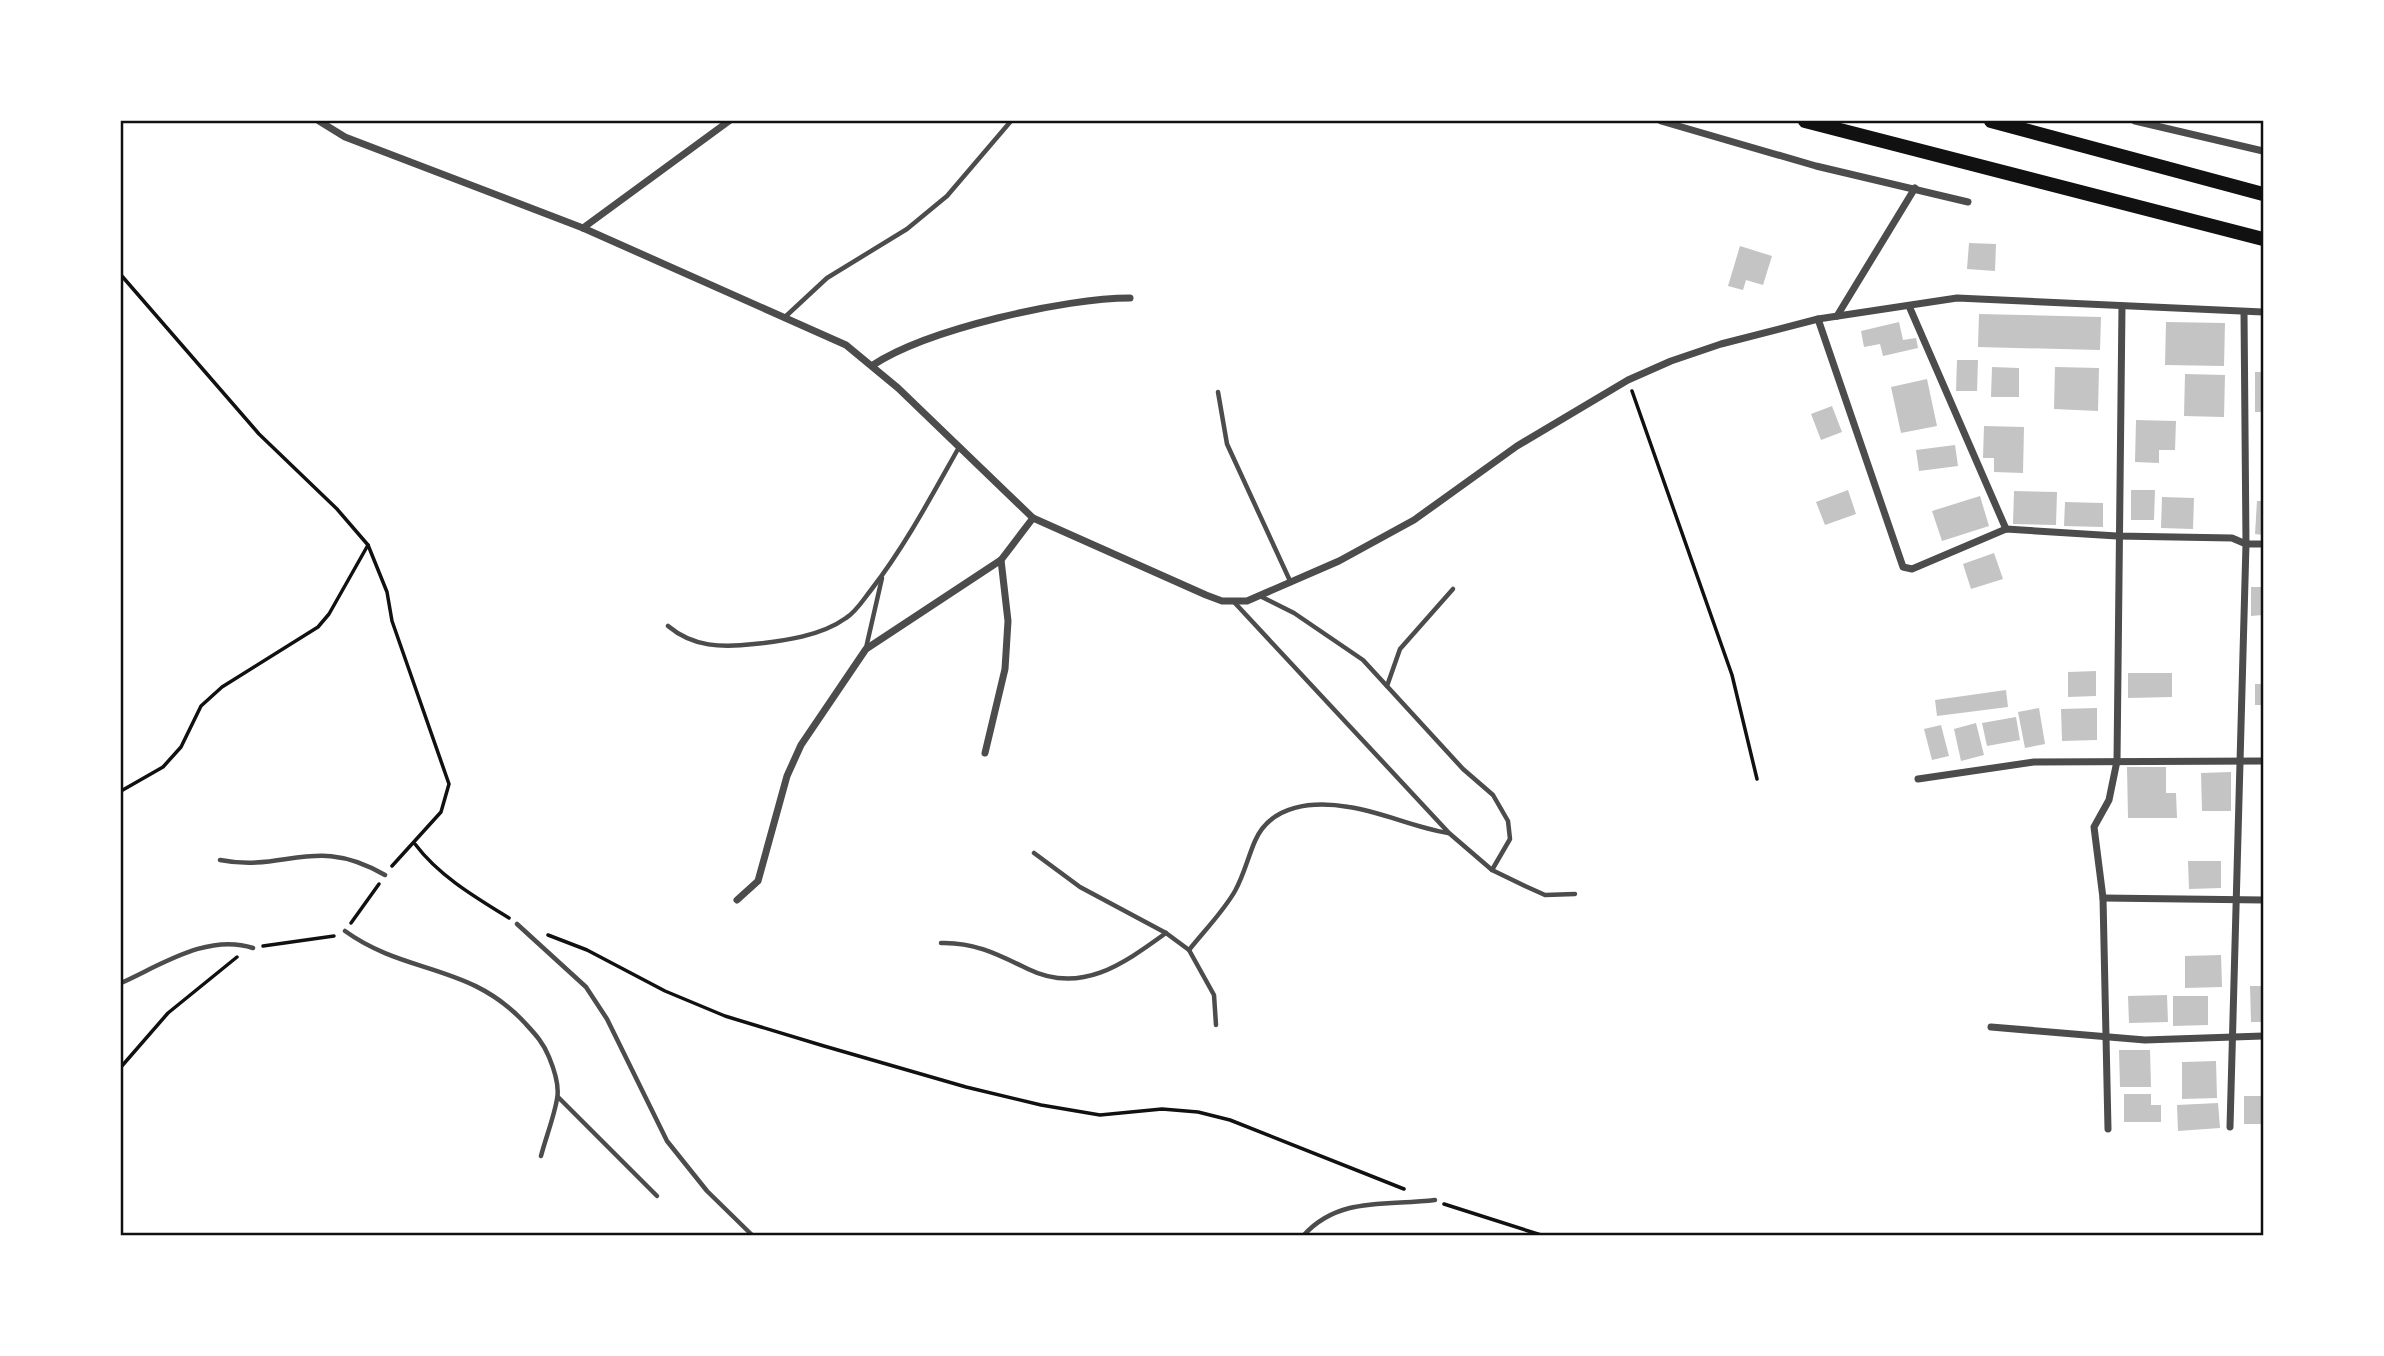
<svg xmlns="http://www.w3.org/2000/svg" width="2384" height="1356" font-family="Commissioner,sans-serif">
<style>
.building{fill:#c4c4c4}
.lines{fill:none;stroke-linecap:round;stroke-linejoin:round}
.path{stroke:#111;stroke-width:3.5}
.service{stroke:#4c4c4c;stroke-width:4.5}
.minor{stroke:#4c4c4c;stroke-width:7}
.primary{stroke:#111;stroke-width:14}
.neatline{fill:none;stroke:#111;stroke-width:2.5}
</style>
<rect width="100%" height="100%" fill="#fff"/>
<g class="building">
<polygon points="1969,243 1996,244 1995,271 1967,269"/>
<polygon points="1740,246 1772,256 1763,285 1746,280 1743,290 1728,286"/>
<polygon points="1979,314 2101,317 2100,350 1978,347"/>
<polygon points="1899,322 1903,340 1916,338 1918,348 1883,356 1880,344 1864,347 1861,331"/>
<polygon points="2166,322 2225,323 2224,366 2165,365"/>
<polygon points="1957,360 1978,360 1977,391 1956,391"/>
<polygon points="1992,367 2019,368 2019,397 1991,397"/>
<polygon points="2055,367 2099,368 2098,411 2054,409"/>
<rect x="2255" y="372" width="8" height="40"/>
<polygon points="2185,374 2225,375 2224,417 2184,416"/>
<polygon points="1927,379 1937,426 1901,433 1891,387"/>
<polygon points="1832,406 1842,432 1821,440 1811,414"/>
<polygon points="2136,420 2176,421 2175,450 2159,450 2159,463 2135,462"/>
<polygon points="1984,426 2024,427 2023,473 1994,472 1994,458 1983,458"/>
<polygon points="1955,445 1958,466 1919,471 1916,450"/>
<polygon points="1848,490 1856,514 1825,525 1816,502"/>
<polygon points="2131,490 2155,490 2154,520 2131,520"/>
<polygon points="2014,491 2057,492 2056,525 2013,524"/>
<polygon points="1980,496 1989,526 1942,541 1932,511"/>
<polygon points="2162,497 2194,498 2193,529 2161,528"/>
<polygon points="2257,501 2263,501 2263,535 2255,534"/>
<polygon points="2065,502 2103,503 2103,527 2064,526"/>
<polygon points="1994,553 2003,579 1971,589 1963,564"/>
<polygon points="2251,587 2263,587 2263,615 2251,616"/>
<polygon points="2096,671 2096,696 2068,697 2068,672"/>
<polygon points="2128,673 2172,673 2172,697 2128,698"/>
<rect x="2255" y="684" width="8" height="21"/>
<polygon points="2006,690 2008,707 1937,716 1935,700"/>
<polygon points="2039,708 2045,744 2025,748 2018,712"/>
<polygon points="2097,708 2097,740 2062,741 2061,709"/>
<polygon points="2016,717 2020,740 1987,746 1982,723"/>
<polygon points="1976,723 1984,755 1961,761 1954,729"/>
<polygon points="1941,725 1949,756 1932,760 1924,729"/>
<polygon points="2127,767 2166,767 2166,793 2176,793 2177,818 2128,818"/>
<polygon points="2231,772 2231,811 2202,811 2201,773"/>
<polygon points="2188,861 2221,861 2221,888 2189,889"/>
<polygon points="2221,955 2222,987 2185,988 2185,956"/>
<polygon points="2250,986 2263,986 2263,1022 2251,1022"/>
<polygon points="2167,995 2168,1022 2129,1023 2128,996"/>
<polygon points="2173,996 2208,996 2208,1025 2173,1026"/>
<polygon points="2119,1050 2150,1050 2151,1087 2120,1087"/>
<polygon points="2216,1061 2217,1098 2182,1099 2182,1062"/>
<polygon points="2124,1094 2151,1094 2151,1105 2161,1105 2161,1122 2124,1122"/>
<rect x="2244" y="1096" width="19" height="28"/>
<polygon points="2218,1103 2220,1128 2178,1131 2177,1105"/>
</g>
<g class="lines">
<g class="path">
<polyline points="121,275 259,434 337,509 368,545 387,592 392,621 449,784 441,812 392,866"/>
<polyline points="1632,391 1732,675 1757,779"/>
<polyline points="121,791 163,767 181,747 201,706 222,687 318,627 329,614 368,545"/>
<path d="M 415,844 C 439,876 475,897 509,918"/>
<polyline points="351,923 379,884"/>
<polyline points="548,935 587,950 665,991 725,1016 824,1046 966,1087 1041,1105 1100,1115 1162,1109 1198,1112 1230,1120 1404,1189"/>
<polyline points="263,946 334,936"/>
<polyline points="121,1067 168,1013 237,957"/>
<polyline points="1444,1204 1541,1235"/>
</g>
<g class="service">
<polyline points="785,317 827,278 907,229 947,196 1011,121"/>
<polyline points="1218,392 1227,444 1291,583"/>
<polyline points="1260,596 1294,613 1363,660 1463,769 1493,795 1508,821 1510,839 1492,870"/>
<polyline points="1234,602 1449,833 1492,870 1525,886 1545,895 1575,894"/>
<path d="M 668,626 C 693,647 722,648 754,644 C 784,641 821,636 846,618 C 856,612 863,600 871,590 C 905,546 931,497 958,449"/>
<polyline points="866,648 882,578"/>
<polyline points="1387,686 1400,649 1453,589"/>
<polyline points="1034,853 1080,887 1166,933 1189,950 1214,995 1216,1025"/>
<path d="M 220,860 C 286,873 315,834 385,875"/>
<polyline points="517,924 586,987 607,1019 667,1141 707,1191 752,1235"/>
<path d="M 345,931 C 406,975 469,963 524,1022 C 535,1034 543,1042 549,1057 C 554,1069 560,1085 557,1099 C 554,1117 546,1137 541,1156"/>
<path d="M 941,943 C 975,942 999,955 1028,969 C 1081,995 1123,964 1166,933"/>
<path d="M 1189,950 C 1204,931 1223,912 1235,891 C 1244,875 1248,857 1255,841 C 1271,804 1314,801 1349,807 C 1383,812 1412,827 1448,833"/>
<path d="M 121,983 C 161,965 208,933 253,948"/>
<polyline points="558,1097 657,1196"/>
<path d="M 1304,1235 C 1339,1196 1388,1206 1435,1200"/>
</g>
<g class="minor">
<polyline points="319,121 345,137 583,228 846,345 898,388 1033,518 1206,595 1222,601 1247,601 1339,561 1414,520 1517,446 1628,380 1671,361 1721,344 1818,319 1957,298 2263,312"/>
<polyline points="1661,121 1816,166 1968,202"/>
<polyline points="2135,121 2263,151"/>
<polyline points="583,228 729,121"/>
<polyline points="1909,306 2006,529"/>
<polyline points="1837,316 1915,188"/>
<polyline points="1818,319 1903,567 1912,569 2006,529 2117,536 2232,538 2246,544 2263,544"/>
<path d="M 873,365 C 928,329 1065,298 1130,298"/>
<polyline points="985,753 1005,669 1008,621 1001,560"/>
<polyline points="1918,779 2034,762 2263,761"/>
<polyline points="2103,898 2263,900"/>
<polyline points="737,900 758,881 787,776 801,745 866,649 1001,560 1033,518"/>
<polyline points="1991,1027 2145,1040 2263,1036"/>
<polyline points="2230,1127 2246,544 2244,312"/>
<polyline points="2108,1129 2103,898 2094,827 2109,800 2117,761 2122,306"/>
</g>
<g class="primary">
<polyline points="1805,121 2263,239"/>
<polyline points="1991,121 2263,194"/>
</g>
</g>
<rect width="2384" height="1356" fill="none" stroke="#ffffff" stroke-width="245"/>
<rect x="122" y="122" width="2140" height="1112" class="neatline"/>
</svg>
